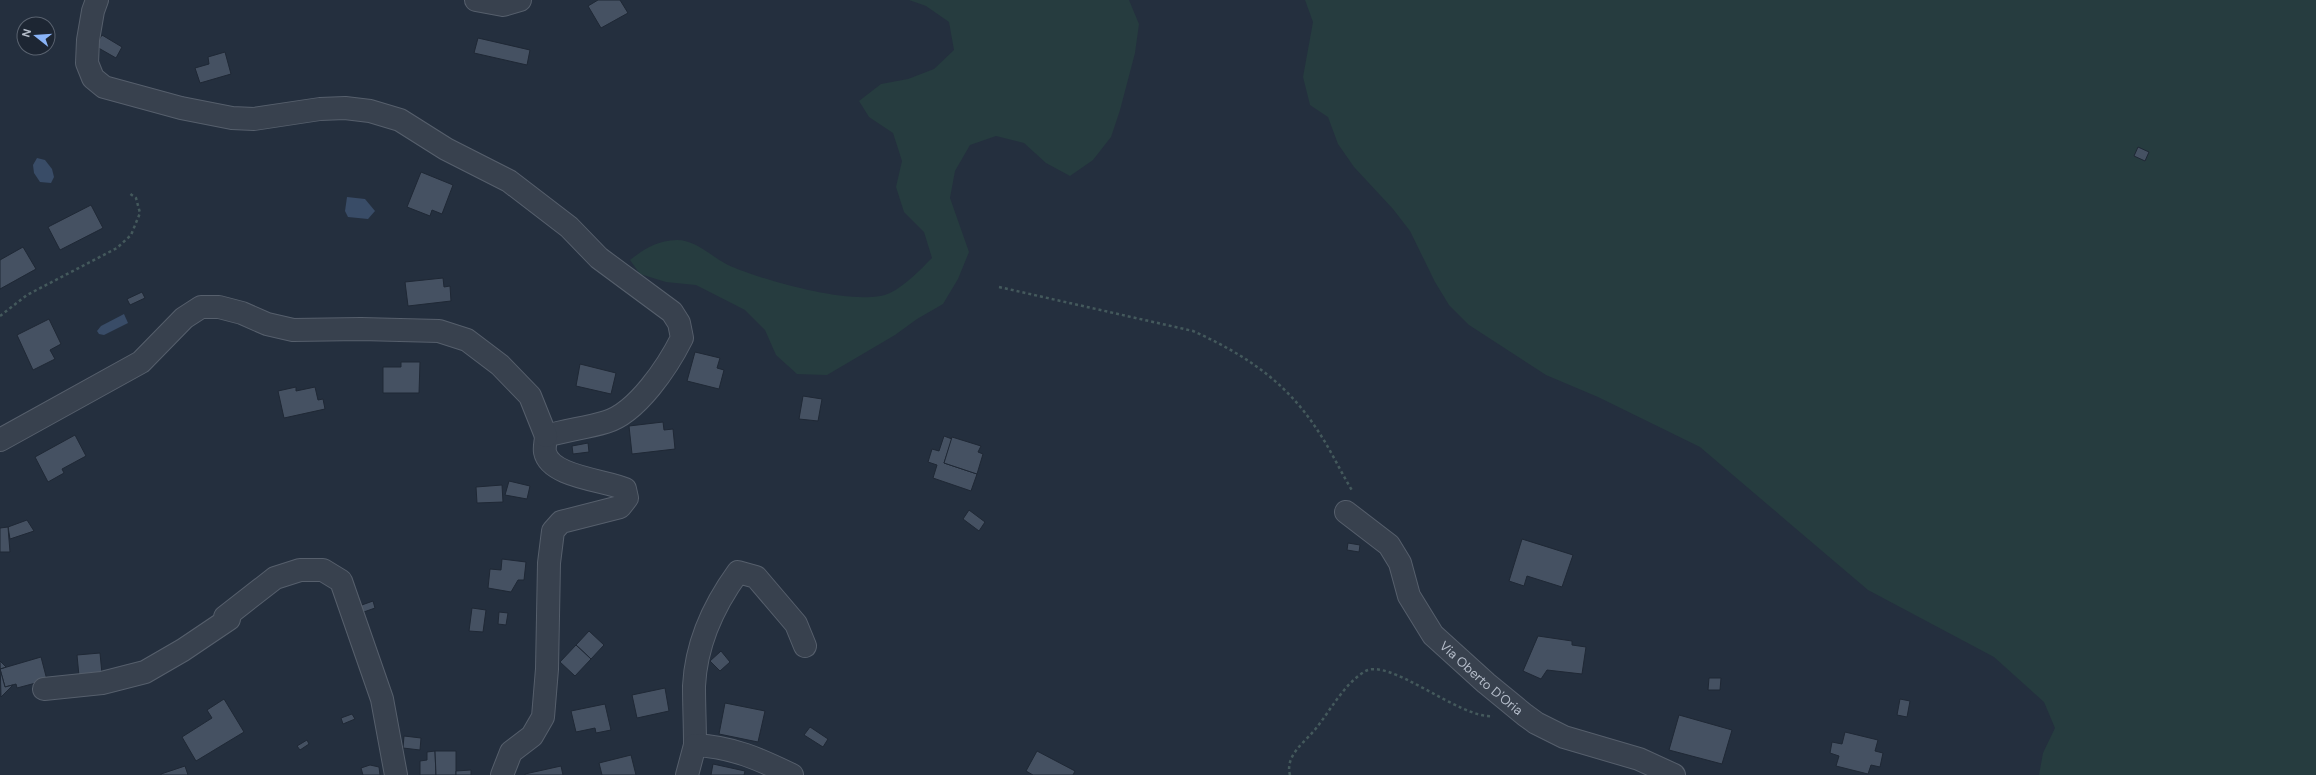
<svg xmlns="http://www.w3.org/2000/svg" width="2316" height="775" font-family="'DM Sans',sans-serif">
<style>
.green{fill:#263c3f}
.water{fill:#394c67}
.building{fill:#455162;stroke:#1f2835}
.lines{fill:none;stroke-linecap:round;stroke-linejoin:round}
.minor-casing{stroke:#565f6c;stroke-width:24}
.path{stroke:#44595c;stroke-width:2.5;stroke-dasharray:3 3;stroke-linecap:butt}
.minor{stroke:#38414e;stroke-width:22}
.labels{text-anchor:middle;stroke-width:3;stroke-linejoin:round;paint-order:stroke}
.street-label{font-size:13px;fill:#b4bcc9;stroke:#1d2633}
</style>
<rect width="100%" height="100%" fill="#242f3e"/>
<g class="green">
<path d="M 909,0 L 1129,0 L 1139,24 L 1135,53 L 1120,110 L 1111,137 L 1093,160 L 1070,176 L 1046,163 L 1024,143 L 996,136 L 970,145 L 955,171 L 950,198 L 969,252 L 958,279 L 943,304 L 917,319 L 895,335 L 827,375 L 797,374 L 776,355 L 765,330 L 745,310 L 696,285 L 666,282 L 640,274 L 630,260 C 646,248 656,241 677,240 C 696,240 712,257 728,265 C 761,280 858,308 890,293 C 906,285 920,270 932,258 L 924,232 L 904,212 L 896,187 L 902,161 L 893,133 L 869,117 L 859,101 L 881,84 L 908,79 L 934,69 L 954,50 L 949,22 L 926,6 Z"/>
<polygon points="1305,0 2316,0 2316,775 2039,775 2043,753 2055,728 2044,702 1994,657 1868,590 1700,447 1598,397 1546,375 1469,325 1449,305 1435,282 1410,231 1393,209 1354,167 1338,144 1328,117 1310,105 1303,77 1313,22"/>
</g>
<g class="water">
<polygon points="37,158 45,160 52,169 54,177 51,183 40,182 34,173 33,165"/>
<polygon points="347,197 365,199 375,211 368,219 348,217 345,211"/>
<polygon points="124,314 128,323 104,335 99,334 97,331 101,326"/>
</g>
<g class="building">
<polygon points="598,0 620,0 628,13 601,28 588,6"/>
<polygon points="102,35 122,47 116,58 95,46"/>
<polygon points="478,38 530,50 527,65 474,53"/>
<polygon points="225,52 231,74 200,83 195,68 209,64 208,57"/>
<polygon points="2138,147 2149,152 2145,161 2134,156"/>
<polygon points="421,172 453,185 442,214 432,210 430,216 407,207"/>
<polygon points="91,205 103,228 60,250 48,227"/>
<polygon points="23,247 36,269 0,289 0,260"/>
<polygon points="443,278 444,287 450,286 451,301 408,306 405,282"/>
<polygon points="142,292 145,298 130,305 127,299"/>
<polygon points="49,319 61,344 50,350 55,359 33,370 17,335"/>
<polygon points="695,352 720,358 717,368 724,370 719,389 687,381"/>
<polygon points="401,362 420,362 419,393 383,393 383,367 401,367"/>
<polygon points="580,364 616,373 611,394 576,386"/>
<polygon points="296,387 296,391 315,387 318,400 323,399 325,409 284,418 278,391"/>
<polygon points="803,396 822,399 818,421 799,419"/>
<polygon points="663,422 664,430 673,429 675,449 632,454 629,426"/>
<polygon points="75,435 86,456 62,469 64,473 48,482 35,457"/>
<polygon points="944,436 952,439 944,463 977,474 971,491 933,478 937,465 928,462 932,449 939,451"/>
<polygon points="952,437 981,446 978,452 983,454 977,474 944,463"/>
<polygon points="588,443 589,452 573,454 572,446"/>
<polygon points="509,481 530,486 527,499 505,495"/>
<polygon points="502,485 503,502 477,503 476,487"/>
<polygon points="969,510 985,522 979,531 963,519"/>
<polygon points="27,520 34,531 10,539 8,527"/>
<polygon points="8,527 10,552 0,552 0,528"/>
<polygon points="1522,539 1573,555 1562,587 1527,576 1524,586 1509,581"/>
<polygon points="1348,543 1360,545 1359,552 1347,550"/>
<polygon points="502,559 526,562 524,580 518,580 511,592 488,588 490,569 501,570"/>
<polygon points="373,601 375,608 361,613 359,606"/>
<polygon points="472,608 486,610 483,632 469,631"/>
<polygon points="499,612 508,613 506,625 498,624"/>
<polygon points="589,631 604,645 591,659 576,645"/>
<polygon points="1538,636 1572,641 1572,645 1586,647 1582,674 1547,670 1541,679 1523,671"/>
<polygon points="576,645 591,659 575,676 560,662"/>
<polygon points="721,651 730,662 720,671 710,661"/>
<polygon points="100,653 102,674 79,676 77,655"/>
<polygon points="41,657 47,680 17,688 16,684 5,687 0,669"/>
<polygon points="0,661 6,667 0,669 5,687 13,685 1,697"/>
<polygon points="1709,678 1721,678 1720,690 1708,690"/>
<polygon points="665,688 669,711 637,718 632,695"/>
<polygon points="224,699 244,732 196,761 182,737 212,718 207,710"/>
<polygon points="1900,699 1910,701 1907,717 1897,715"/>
<polygon points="725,703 765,711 758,742 719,734"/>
<polygon points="605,704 611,730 596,733 595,728 576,732 571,711"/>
<polygon points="352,714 355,719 343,724 341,718"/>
<polygon points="1679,715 1732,730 1722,764 1669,750"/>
<polygon points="810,727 828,739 823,747 804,735"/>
<polygon points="1845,732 1878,740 1875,751 1883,753 1880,767 1871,765 1868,774 1836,766 1839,756 1830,753 1832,742 1842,744"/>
<polygon points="404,736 421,738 420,750 403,748"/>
<polygon points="307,740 309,744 300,750 297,746"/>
<polygon points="435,751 436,775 420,775 420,761 427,760 427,752"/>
<polygon points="435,751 456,751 456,775 436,775"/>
<polygon points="1037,751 1075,771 1073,775 1033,775 1026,771"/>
<polygon points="631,755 636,775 602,775 599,763"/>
<polygon points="713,764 745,771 744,775 711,775"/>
<polygon points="370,765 379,767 380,775 363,775 361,768"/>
<polygon points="185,766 188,775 161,775 161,774"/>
<polygon points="561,766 563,775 525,775 525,774"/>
<polygon points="471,770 471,775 456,775 456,771"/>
</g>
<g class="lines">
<defs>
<g id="minor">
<path d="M 97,0 L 93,11 L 88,40 L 87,63 L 93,78 L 104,87 L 181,108 L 232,118 L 254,119 L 320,109 L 345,108 L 370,111 L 400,120 L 446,149 L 509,181 L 569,227 L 599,258 L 672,312 L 679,323 L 682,338 C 668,366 637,413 606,422 C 586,428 566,430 546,436 C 546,441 544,447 545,452 C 550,477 605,480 625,489 L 627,498 L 620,507 L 561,522 L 553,531 L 549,563 L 547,669 L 543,717 L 532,736 L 511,752 L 502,775"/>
<polyline points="476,0 503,5 520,0"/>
<polyline points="0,440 141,362 184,318 201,307 219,307 242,313 267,324 293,330 361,329 439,331 467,340 500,365 530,396 546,436"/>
<path id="s1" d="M 1346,512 L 1389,545 L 1400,563 L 1409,596 L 1433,635 L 1486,683 L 1525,715 L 1536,723 L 1564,737 L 1639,759 L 1674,775"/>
<polyline points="44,689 102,683 145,672 183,650 229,619 225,617 275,578 300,570 323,570 341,581 382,699 396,775"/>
<path d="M 695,745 C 695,725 694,706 694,686 C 696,645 714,605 738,572 L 756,577 L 796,624 L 805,646"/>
<path d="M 687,775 L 695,745 C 733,747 759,759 792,775"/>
</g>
</defs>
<use href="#minor" class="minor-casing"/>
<g class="path">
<path d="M 999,287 L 1193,331 C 1244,354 1285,381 1316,428 C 1330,448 1340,471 1353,492"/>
<polyline points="0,316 27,295 117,248 131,235 140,213 136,198 129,193"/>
<path d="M 1290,775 C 1285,757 1302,744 1313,732 C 1330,712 1342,686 1364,672 C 1387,655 1461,720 1493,716"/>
</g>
<use href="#minor" class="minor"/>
</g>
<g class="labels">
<g class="street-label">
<text dy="5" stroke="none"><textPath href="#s1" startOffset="220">Via Oberto D'Oria</textPath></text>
</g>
</g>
<g transform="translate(36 36) rotate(287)"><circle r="19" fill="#1d2633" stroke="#59626f"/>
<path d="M0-3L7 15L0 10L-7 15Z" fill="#8ab4f8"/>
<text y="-6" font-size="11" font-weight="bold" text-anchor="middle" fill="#b4bcc9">N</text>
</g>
</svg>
